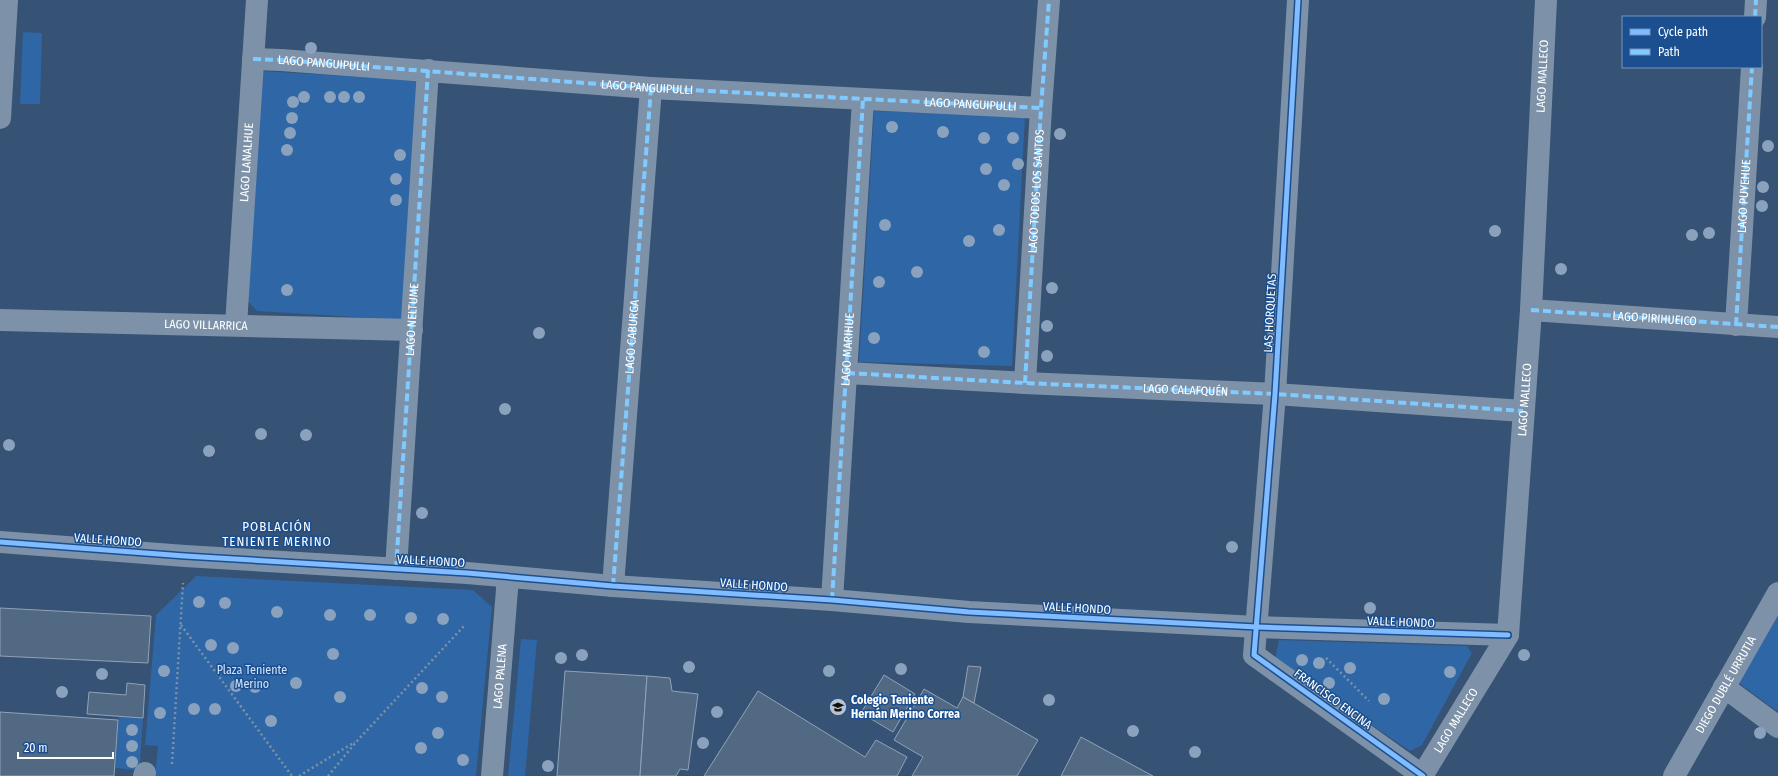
<svg xmlns="http://www.w3.org/2000/svg" width="1778" height="776" font-family="'Fira Sans Condensed',sans-serif">
<style>
.green{fill:#2f66a5}
.building{fill:#526984;stroke:#92a2b6}
.lines{fill:none;stroke-linecap:round;stroke-linejoin:round}
.path{stroke:#7d92a8;stroke-width:2.5;stroke-dasharray:2 3;stroke-linecap:butt}
.minor{stroke:#7d92a8;stroke-width:22}
.quiet{stroke:#80caff;stroke-width:4;stroke-dasharray:8 4;stroke-linecap:butt}
.cycleway-casing{stroke:#1b4f8f;stroke-width:8}
.cycleway{stroke:#80bcff;stroke-width:5}
.tree{fill:#8aa2be}
.labels{text-anchor:middle;stroke-width:3;stroke-linejoin:round;paint-order:stroke}
.street-label{font-size:12px;fill:#fff;stroke:#1b4f8f}
.park-label{font-size:12px;fill:#cfe3fa;stroke:#1b4f8f}
.poi-label{font-size:12px;font-weight:bold;fill:#fff;stroke:#1b4f8f;text-anchor:start}
.neighbourhood-label{font-size:13px;letter-spacing:1px;fill:#fff;stroke:#1b4f8f}
</style>
<rect width="100%" height="100%" fill="#365274"/>
<g class="green">
<polygon points="23,32 42,33 40,104 20,104"/>
<polygon points="260,71 419,80 404,320 257,311 245,298"/>
<polygon points="874,111 1025,116 1012,366 859,362"/>
<polygon points="196,576 473,590 492,607 476,776 155,776 158,746 145,745 156,615"/>
<polygon points="1778,608 1778,712 1736,681"/>
<polygon points="521,639 537,640 525,776 508,776"/>
<polygon points="1279,640 1467,646 1472,653 1422,745 1410,751 1275,659"/>
<polygon points="119,715 143,718 140,764 135,770 115,768"/>
</g>
<g class="building">
<polygon points="0,608 151,616 148,663 0,656"/>
<polygon points="968,666 981,667 974,703 963,697"/>
<polygon points="565,671 647,676 640,776 557,776"/>
<polygon points="884,675 915,694 893,732 861,713"/>
<polygon points="647,676 670,678 672,691 698,694 688,770 680,769 676,776 640,776"/>
<polygon points="127,683 145,685 143,718 87,714 89,692 126,695"/>
<polygon points="924,689 957,708 963,697 1038,740 1017,776 912,776 923,757 894,740"/>
<polygon points="758,691 865,757 876,740 907,757 897,776 704,776"/>
<polygon points="0,712 118,720 114,776 0,776"/>
<polygon points="1081,737 1153,776 1061,776"/>
</g>
<g class="lines">
<g class="path">
<polyline points="181,625 292,776"/>
<polyline points="1326,658 1369,701"/>
<polyline points="172,764 183,583"/>
<polyline points="299,776 355,742"/>
<polyline points="328,776 357,741 464,626"/>
</g>
<g class="minor">
<polyline points="1298,0 1275,394 1254,655 1423,776"/>
<polyline points="1755,17 1756,0"/>
<polyline points="253,59 281,60 651,88 1041,108"/>
<polyline points="0,118 7,0"/>
<polyline points="1531,310 1778,327"/>
<path id="s1" d="M 0,320 L 412,330"/>
<path id="s2" d="M 236,325 L 257,0"/>
<polyline points="1736,325 1752,67"/>
<path id="s3" d="M 847,373 L 1025,383 L 1275,394 L 1523,411"/>
<path id="s4" d="M 1025,383 L 1041,108 L 1049,0"/>
<polyline points="0,542 185,556 467,573 613,586 832,600 969,612 1257,627 1508,635"/>
<polyline points="396,569 428,70"/>
<path id="s5" d="M 613,586 L 651,88"/>
<path id="s6" d="M 832,600 L 863,100"/>
<polyline points="1724,687 1778,727"/>
<polyline points="144,776 145,773"/>
<path id="s7" d="M 492,776 L 508,577"/>
<path id="s8" d="M 1422,776 L 1508,635 L 1531,310 L 1546,0"/>
<path id="s9" d="M 1674,776 L 1778,593"/>
</g>
<g class="quiet">
<polyline points="1755,17 1756,0"/>
<path id="s10" d="M 253,59 L 281,60 L 651,88 L 1041,108"/>
<path id="s11" d="M 1531,310 L 1778,327"/>
<path id="s12" d="M 1736,325 L 1752,67"/>
<polyline points="847,373 1025,383 1275,394 1523,411"/>
<polyline points="1025,383 1041,108 1049,0"/>
<path id="s13" d="M 396,569 L 428,70"/>
<polyline points="613,586 651,88"/>
<polyline points="832,600 863,100"/>
</g>
<defs>
<g id="cycleway">
<polyline points="1298,0 1275,394 1254,655 1423,776"/>
<polyline points="0,542 185,556 467,573 613,586 832,600 969,612 1257,627 1508,635"/>
</g>
</defs>
<use href="#cycleway" class="cycleway-casing"/>
<use href="#cycleway" class="cycleway"/>
</g>
<g class="tree">
<circle cx="311" cy="48" r="6"/>
<circle cx="304" cy="97" r="6"/>
<circle cx="330" cy="97" r="6"/>
<circle cx="344" cy="97" r="6"/>
<circle cx="359" cy="97" r="6"/>
<circle cx="293" cy="102" r="6"/>
<circle cx="292" cy="118" r="6"/>
<circle cx="892" cy="127" r="6"/>
<circle cx="943" cy="132" r="6"/>
<circle cx="290" cy="133" r="6"/>
<circle cx="1060" cy="134" r="6"/>
<circle cx="984" cy="138" r="6"/>
<circle cx="1013" cy="138" r="6"/>
<circle cx="1768" cy="146" r="6"/>
<circle cx="287" cy="150" r="6"/>
<circle cx="400" cy="155" r="6"/>
<circle cx="1018" cy="164" r="6"/>
<circle cx="986" cy="169" r="6"/>
<circle cx="396" cy="179" r="6"/>
<circle cx="1004" cy="185" r="6"/>
<circle cx="1763" cy="187" r="6"/>
<circle cx="396" cy="200" r="6"/>
<circle cx="1762" cy="206" r="6"/>
<circle cx="885" cy="225" r="6"/>
<circle cx="999" cy="230" r="6"/>
<circle cx="1495" cy="231" r="6"/>
<circle cx="1709" cy="233" r="6"/>
<circle cx="1692" cy="235" r="6"/>
<circle cx="969" cy="241" r="6"/>
<circle cx="1561" cy="269" r="6"/>
<circle cx="917" cy="272" r="6"/>
<circle cx="879" cy="282" r="6"/>
<circle cx="1052" cy="288" r="6"/>
<circle cx="287" cy="290" r="6"/>
<circle cx="1047" cy="326" r="6"/>
<circle cx="539" cy="333" r="6"/>
<circle cx="874" cy="338" r="6"/>
<circle cx="984" cy="352" r="6"/>
<circle cx="1047" cy="356" r="6"/>
<circle cx="505" cy="409" r="6"/>
<circle cx="261" cy="434" r="6"/>
<circle cx="306" cy="435" r="6"/>
<circle cx="9" cy="445" r="6"/>
<circle cx="209" cy="451" r="6"/>
<circle cx="422" cy="513" r="6"/>
<circle cx="1232" cy="547" r="6"/>
<circle cx="199" cy="602" r="6"/>
<circle cx="225" cy="603" r="6"/>
<circle cx="1370" cy="608" r="6"/>
<circle cx="277" cy="612" r="6"/>
<circle cx="330" cy="615" r="6"/>
<circle cx="370" cy="615" r="6"/>
<circle cx="411" cy="618" r="6"/>
<circle cx="443" cy="619" r="6"/>
<circle cx="211" cy="645" r="6"/>
<circle cx="233" cy="648" r="6"/>
<circle cx="333" cy="654" r="6"/>
<circle cx="582" cy="655" r="6"/>
<circle cx="1524" cy="655" r="6"/>
<circle cx="561" cy="658" r="6"/>
<circle cx="1302" cy="660" r="6"/>
<circle cx="1319" cy="663" r="6"/>
<circle cx="689" cy="667" r="6"/>
<circle cx="1350" cy="668" r="6"/>
<circle cx="901" cy="669" r="6"/>
<circle cx="164" cy="671" r="6"/>
<circle cx="829" cy="671" r="6"/>
<circle cx="1450" cy="672" r="6"/>
<circle cx="102" cy="674" r="6"/>
<circle cx="296" cy="683" r="6"/>
<circle cx="1329" cy="683" r="6"/>
<circle cx="236" cy="686" r="6"/>
<circle cx="255" cy="687" r="6"/>
<circle cx="422" cy="688" r="6"/>
<circle cx="62" cy="692" r="6"/>
<circle cx="340" cy="697" r="6"/>
<circle cx="442" cy="697" r="6"/>
<circle cx="1384" cy="699" r="6"/>
<circle cx="1049" cy="700" r="6"/>
<circle cx="194" cy="709" r="6"/>
<circle cx="215" cy="709" r="6"/>
<circle cx="717" cy="712" r="6"/>
<circle cx="160" cy="713" r="6"/>
<circle cx="271" cy="721" r="6"/>
<circle cx="132" cy="730" r="6"/>
<circle cx="1133" cy="731" r="6"/>
<circle cx="438" cy="733" r="6"/>
<circle cx="1760" cy="733" r="6"/>
<circle cx="703" cy="743" r="6"/>
<circle cx="132" cy="746" r="6"/>
<circle cx="421" cy="748" r="6"/>
<circle cx="1195" cy="752" r="6"/>
<circle cx="463" cy="760" r="6"/>
<circle cx="132" cy="762" r="6"/>
<circle cx="548" cy="766" r="6"/>
</g>
<defs>
<symbol id="school-disc" viewBox="-11 -11 22 22"><circle r="9.5" fill="#b9c2ce" stroke="#1b4f8f"/><path d="M0-5L7-2L0 1L-7-2ZM-4 1L0 2.5L4 1V4Q0 6-4 4Z" fill="#111"/></symbol>
</defs>
<g fill-rule="evenodd">
<use href="#school-disc" x="828" y="697" width="20" height="20"/>
</g>
<g class="labels">
<g class="street-label">
<text dy="4" stroke="none"><textPath href="#s10" startOffset="71">LAGO PANGUIPULLI</textPath></text>
<text dy="4" stroke="none"><textPath href="#s8" startOffset="725">LAGO MALLECO</textPath></text>
<text dy="4" stroke="none"><textPath href="#s10" startOffset="395">LAGO PANGUIPULLI</textPath></text>
<text dy="4" stroke="none"><textPath href="#s10" startOffset="719">LAGO PANGUIPULLI</textPath></text>
<text dy="4" stroke="none"><textPath href="#s2" startOffset="163">LAGO LANALHUE</textPath></text>
<text dy="4" stroke="none"><textPath href="#s4" startOffset="192">LAGO TODOS LOS SANTOS</textPath></text>
<text dy="4" stroke="none"><textPath href="#s12" startOffset="129">LAGO PUYEHUE</textPath></text>
<text transform="translate(1270 313) rotate(-87)" y="4">LAS HORQUETAS</text>
<text dy="4" stroke="none"><textPath href="#s11" startOffset="124">LAGO PIRIHUEICO</textPath></text>
<text dy="4" stroke="none"><textPath href="#s13" startOffset="250">LAGO NELTUME</textPath></text>
<text dy="4" stroke="none"><textPath href="#s1" startOffset="206">LAGO VILLARRICA</textPath></text>
<text dy="4" stroke="none"><textPath href="#s5" startOffset="250">LAGO CABURGA</textPath></text>
<text dy="4" stroke="none"><textPath href="#s6" startOffset="251">LAGO MARIHUE</textPath></text>
<text dy="4" stroke="none"><textPath href="#s3" startOffset="339">LAGO CALAFQUÉN</textPath></text>
<text dy="4" stroke="none"><textPath href="#s8" startOffset="401">LAGO MALLECO</textPath></text>
<text transform="translate(108 540) rotate(4)" y="4">VALLE HONDO</text>
<text transform="translate(431 561) rotate(3)" y="4">VALLE HONDO</text>
<text transform="translate(754 585) rotate(4)" y="4">VALLE HONDO</text>
<text transform="translate(1077 608) rotate(3)" y="4">VALLE HONDO</text>
<text transform="translate(1401 622) rotate(2)" y="4">VALLE HONDO</text>
<text dy="4" stroke="none"><textPath href="#s7" startOffset="100">LAGO PALENA</textPath></text>
<text dy="4" stroke="none"><textPath href="#s9" startOffset="105">DIEGO DUBLÉ URRUTIA</textPath></text>
<text transform="translate(1333 699) rotate(36)" y="4">FRANCISCO ENCINA</text>
<text dy="4" stroke="none"><textPath href="#s8" startOffset="65">LAGO MALLECO</textPath></text>
</g>
<g class="park-label">
<text x="252" y="674">Plaza Teniente<tspan x="252" dy="14">Merino</tspan></text>
</g>
<g class="poi-label">
<text x="851" y="704">Colegio Teniente<tspan x="851" dy="14">Hernán Merino Correa</tspan></text>
</g>
<g class="neighbourhood-label">
<text x="277" y="531">POBLACIÓN<tspan x="277" dy="15">TENIENTE MERINO</tspan></text>
</g>
</g>
<rect x="1622" y="16" width="140" height="52" fill="#1b4f8f" stroke="#7695bc"/>
<rect x="1630" y="29" width="20" height="6" fill="#80bcff" stroke="#7695bc"/>
<text x="1658" y="36" font-size="12" fill="#ffffff">Cycle path</text>
<rect x="1630" y="49" width="20" height="6" fill="#80caff" stroke="#7695bc"/>
<text x="1658" y="56" font-size="12" fill="#ffffff">Path</text>
<path d="M18 752v6h95v-6" fill="none" stroke="#ffffff" stroke-width="2"/>
<text x="24" y="752" font-size="12" fill="#ffffff" stroke="#1b4f8f" stroke-width="3" paint-order="stroke">20 m</text>
</svg>
